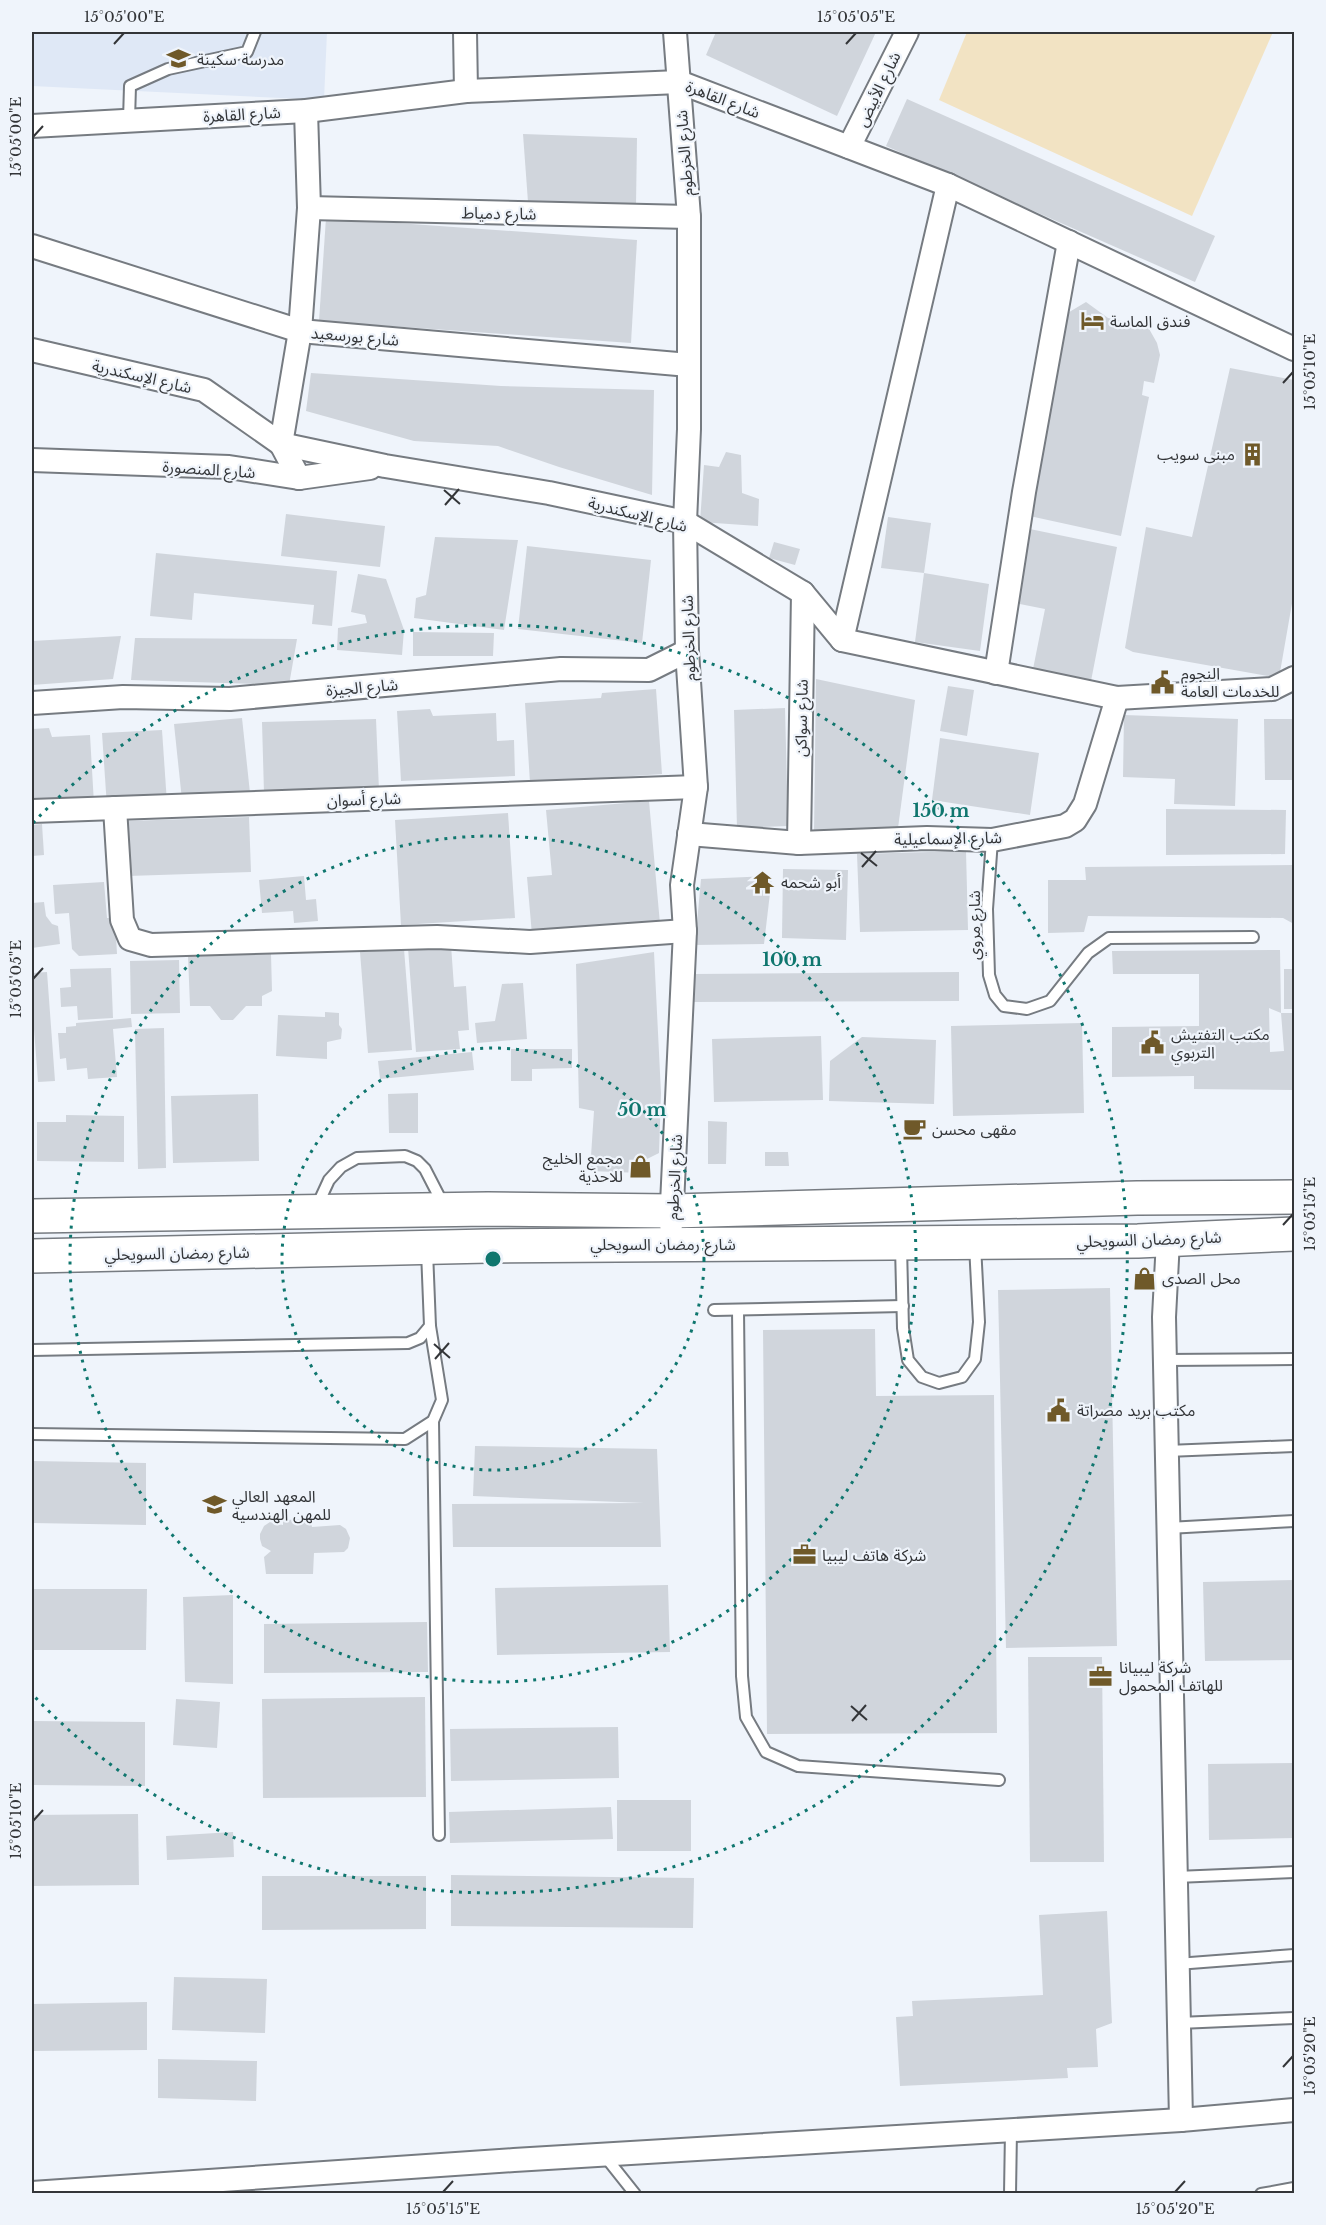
<svg xmlns="http://www.w3.org/2000/svg" width="1326" height="2225" font-family="'Libre Baskerville','Noto Sans Arabic',serif">
<style>
.built{fill:#dfe8f6}
.green{fill:#f2e3c3}
.building{fill:#d0d5dc}
.lines{fill:none;stroke-linecap:round;stroke-linejoin:round}
.lane-casing{stroke:#767b81;stroke-width:14}
.street-casing{stroke:#767b81;stroke-width:26}
.primary-casing{stroke:#767b81;stroke-width:36}
.lane{stroke:#fff;stroke-width:10}
.street{stroke:#fff;stroke-width:22}
.primary{stroke:#fff;stroke-width:33}
.ticks{fill:none;stroke:#333538;stroke-width:2}
.ring{fill:none;stroke:#0f766e;stroke-width:3;stroke-dasharray:3 6}
.labels{text-anchor:middle;stroke-width:4.5;stroke-linejoin:round;paint-order:stroke}
.poi-label{font-size:16px;fill:#333538;stroke:#eff4fb;text-anchor:start}
.street-label{font-size:16px;fill:#333538;stroke:#eff4fb}
.centre{fill:#0f766e;stroke:#eff4fb;stroke-width:3}
.ring-label{font-size:18px;text-anchor:middle;font-weight:bold;fill:#0f766e;stroke:#eff4fb;stroke-width:4.5;stroke-linejoin:round;paint-order:stroke}
.neatline{fill:none;stroke:#333538;stroke-width:2}
.ticks-label{font-size:15px;text-anchor:middle;fill:#333538}
</style>
<rect width="100%" height="100%" fill="#eff4fb"/>
<polygon class="built" points="32,32 327,32 324,100 32,86"/>
<polygon class="green" points="967,32 1273,32 1192,216 939,100"/>
<g class="building">
<polygon points="716,32 876,32 837,116 706,55"/>
<polygon points="907,99 1215,236 1195,282 886,146"/>
<polygon points="523,134 637,138 636,205 528,202"/>
<polygon points="326,218 637,240 631,343 319,321"/>
<polygon points="1086,302 1108,318 1148,327 1157,343 1160,355 1154,383 1144,381 1142,395 1149,397 1121,536 1025,515 1061,317"/>
<polygon points="1230,368 1294,380 1294,592 1279,678 1133,652 1125,648 1146,527 1192,537"/>
<polygon points="311,373 501,386 654,390 652,495 559,467 498,446 414,441 306,411"/>
<polygon points="726,452 741,455 742,493 759,499 758,526 700,522 704,465 719,467"/>
<polygon points="286,514 385,526 380,567 281,556"/>
<polygon points="888,517 931,523 924,573 881,568"/>
<polygon points="1025,528 1117,547 1091,681 1033,669 1045,609 1010,602"/>
<polygon points="435,537 518,540 504,630 414,618 416,598 426,595"/>
<polygon points="774,542 800,549 795,565 769,558"/>
<polygon points="527,546 651,560 642,643 518,629"/>
<polygon points="156,553 337,571 332,626 312,624 314,605 194,593 192,620 150,616"/>
<polygon points="924,573 989,584 980,651 915,642"/>
<polygon points="358,574 386,579 404,630 402,655 337,650 338,628 367,623 365,615 351,612"/>
<polygon points="413,632 494,633 493,656 413,656"/>
<polygon points="121,636 113,679 32,685 32,641"/>
<polygon points="135,638 297,639 289,685 131,680"/>
<polygon points="816,679 915,700 898,828 814,833"/>
<polygon points="948,686 974,690 967,736 940,731"/>
<polygon points="656,689 662,774 530,783 525,703 601,698 602,693"/>
<polygon points="785,708 788,826 737,828 734,710"/>
<polygon points="430,709 433,716 496,713 497,741 514,740 515,776 401,781 397,711"/>
<polygon points="1124,715 1238,719 1235,806 1174,804 1175,779 1123,777"/>
<polygon points="242,718 250,793 182,800 174,724"/>
<polygon points="376,719 379,790 264,793 262,722"/>
<polygon points="1264,719 1294,719 1294,780 1265,780"/>
<polygon points="49,728 52,737 90,735 94,804 33,807 32,729"/>
<polygon points="162,730 167,803 107,807 102,733"/>
<polygon points="940,738 1039,753 1030,815 932,800"/>
<polygon points="649,801 660,924 532,935 527,877 552,875 546,810"/>
<polygon points="1166,809 1286,810 1285,854 1166,855"/>
<polygon points="508,813 515,918 401,925 395,820"/>
<polygon points="249,817 251,872 128,876 126,821"/>
<polygon points="42,824 44,855 32,856 32,825"/>
<polygon points="966,851 968,930 860,932 857,854"/>
<polygon points="1294,865 1294,924 1283,918 1088,916 1084,932 1048,933 1048,880 1086,880 1085,867"/>
<polygon points="783,869 848,870 846,940 782,938"/>
<polygon points="304,876 306,900 316,899 318,921 294,923 293,911 262,913 259,880"/>
<polygon points="772,876 764,944 695,945 701,879"/>
<polygon points="104,882 107,918 115,918 117,954 79,956 72,949 69,913 55,914 53,885"/>
<polygon points="44,902 46,916 52,924 58,926 60,944 32,948 32,903"/>
<polygon points="451,945 454,987 466,986 469,1030 458,1031 460,1049 416,1052 408,948"/>
<polygon points="404,949 412,1050 368,1053 360,952"/>
<polygon points="1280,950 1281,1013 1269,1008 1270,1052 1284,1051 1281,1013 1294,1013 1294,1090 1194,1089 1194,1076 1112,1077 1112,1027 1199,1026 1199,974 1113,974 1112,951"/>
<polygon points="654,952 661,1093 659,1153 645,1160 641,1173 590,1171 594,1111 579,1108 576,964"/>
<polygon points="271,954 272,991 262,996 262,1006 246,1006 233,1020 221,1020 210,1006 190,1006 188,956"/>
<polygon points="179,960 180,1013 131,1014 130,961"/>
<polygon points="111,968 113,1018 78,1020 77,1006 61,1007 60,988 71,987 70,969"/>
<rect x="1284" y="969" width="10" height="40"/>
<polygon points="47,972 55,1081 38,1082 34,1029 32,1029 32,973"/>
<polygon points="959,972 959,1001 693,1002 693,974"/>
<polygon points="523,983 527,1039 477,1043 475,1023 495,1021 502,984"/>
<polygon points="325,1012 339,1013 339,1025 342,1029 341,1039 327,1042 327,1059 276,1056 278,1015 325,1017"/>
<polygon points="131,1018 132,1027 113,1029 117,1077 88,1079 87,1068 67,1070 66,1058 60,1059 58,1033 66,1033 66,1027 76,1026 76,1023"/>
<polygon points="1082,1023 1084,1113 953,1116 951,1026"/>
<polygon points="164,1028 166,1168 138,1169 135,1029"/>
<polygon points="821,1036 823,1100 714,1102 712,1039"/>
<polygon points="862,1037 936,1040 934,1104 829,1101 830,1061"/>
<polygon points="511,1049 572,1049 572,1068 532,1069 532,1081 511,1081"/>
<polygon points="472,1052 474,1070 380,1079 378,1061"/>
<polygon points="418,1093 418,1133 389,1133 388,1094"/>
<polygon points="258,1094 259,1161 173,1163 171,1096"/>
<polygon points="66,1115 124,1116 124,1162 37,1161 37,1122 66,1122"/>
<polygon points="708,1121 727,1122 726,1164 708,1164"/>
<polygon points="765,1152 788,1152 789,1166 765,1166"/>
<polygon points="1110,1288 1117,1646 1006,1648 998,1290"/>
<polygon points="875,1329 876,1396 994,1395 997,1733 767,1734 763,1330"/>
<polygon points="475,1446 657,1449 661,1547 453,1547 452,1504 644,1503 473,1496"/>
<polygon points="32,1461 146,1463 146,1525 32,1523"/>
<polygon points="310,1519 312,1527 340,1525 346,1529 350,1538 348,1548 344,1552 314,1553 313,1574 266,1574 264,1557 271,1551 262,1546 260,1539 260,1534 264,1526 270,1522 283,1525 283,1520"/>
<polygon points="1294,1580 1294,1660 1205,1661 1203,1582"/>
<polygon points="668,1585 670,1652 497,1655 495,1588"/>
<polygon points="32,1589 147,1589 146,1650 32,1650"/>
<polygon points="233,1595 233,1684 185,1682 183,1597"/>
<polygon points="427,1622 428,1672 264,1673 264,1624"/>
<polygon points="1028,1657 1102,1657 1104,1862 1030,1862"/>
<polygon points="425,1697 426,1797 263,1798 262,1699"/>
<polygon points="176,1699 220,1702 217,1748 173,1745"/>
<polygon points="32,1721 145,1722 145,1786 32,1785"/>
<polygon points="618,1727 619,1778 451,1781 450,1729"/>
<polygon points="1294,1763 1294,1838 1209,1840 1208,1764"/>
<rect x="617" y="1800" width="74" height="51"/>
<polygon points="611,1807 613,1839 450,1843 449,1812"/>
<polygon points="138,1814 139,1885 32,1886 32,1815"/>
<polygon points="233,1832 234,1857 167,1860 166,1836"/>
<polygon points="451,1875 694,1878 693,1928 451,1926"/>
<polygon points="262,1876 426,1876 426,1929 262,1930"/>
<polygon points="1107,1911 1112,2023 1096,2029 1098,2067 1067,2068 1068,2078 900,2086 896,2017 913,2016 912,2001 1043,1995 1039,1915"/>
<polygon points="174,1977 267,1979 265,2033 172,2030"/>
<polygon points="147,2002 147,2050 32,2051 32,2004"/>
<polygon points="158,2059 257,2061 256,2101 158,2098"/>
</g>
<g class="lines">
<defs>
<g id="lane">
<polyline points="129,120 130,86 168,69 247,52 255,32"/>
<polyline points="992,840 987,909 989,975 995,995 1004,1006 1027,1009 1050,1001 1088,953 1109,938 1253,937"/>
<polyline points="317,1206 329,1180 341,1167 357,1158 405,1156 417,1161 425,1169 443,1204"/>
<polyline points="901,1247 903,1328 908,1360 922,1377 939,1383 962,1377 975,1359 979,1322 975,1245"/>
<polyline points="714,1310 903,1306"/>
<polyline points="738,1310 742,1676 746,1717 766,1752 798,1766 999,1780"/>
<polyline points="32,1350 408,1343 420,1338 430,1326 427,1251"/>
<polyline points="1165,1360 1294,1359"/>
<polyline points="433,1421 439,1835"/>
<polyline points="32,1434 405,1439 433,1421 442,1400 430,1326"/>
<polyline points="1167,1451 1294,1446"/>
<polyline points="1168,1528 1294,1521"/>
<polyline points="1176,1877 1294,1872"/>
<polyline points="1177,1964 1294,1955"/>
<polyline points="1179,2023 1294,2018"/>
<polyline points="604,2155 635,2194"/>
<polyline points="1010,2194 1011,2130"/>
<polyline points="1261,2194 1294,2188"/>
</g>
<g id="street">
<polyline points="465,32 466,91"/>
<polyline points="32,126 306,111 466,91 679,82 948,185 1294,349"/>
<polyline points="849,147 907,32"/>
<polyline points="309,208 689,217"/>
<polyline points="32,246 300,331 689,365"/>
<polyline points="32,350 204,390 281,444 385,466 549,493 685,522 803,593 842,640 1117,698 1272,689 1294,678"/>
<polyline points="32,460 229,467 299,478 370,468"/>
<polyline points="299,478 281,444 300,331 309,208 306,111"/>
<polyline points="842,640 948,185"/>
<polyline points="996,673 1024,492 1069,242"/>
<polyline points="32,703 123,697 230,699 561,669 649,670 687,651"/>
<polyline points="115,808 122,920 130,939 151,945 437,937 530,942 685,931"/>
<polyline points="32,811 696,787"/>
<polyline points="689,834 799,843 927,838 992,840 1065,826 1075,820 1085,804 1117,698"/>
<polyline points="799,843 803,593"/>
<polyline points="671,1225 685,931 682,885 696,787 687,651 685,522 689,429 689,217 675,32"/>
<polyline points="1168,1240 1164,1317 1181,2120"/>
<polyline points="32,2193 514,2160 1181,2120 1294,2110"/>
</g>
<g id="primary">
<polyline points="32,1216 488,1209 673,1211 1137,1198 1294,1197"/>
<polyline points="32,1256 488,1246 1138,1241 1294,1234"/>
</g>
</defs>
<use href="#lane" class="lane-casing"/>
<use href="#street" class="street-casing"/>
<use href="#primary" class="primary-casing"/>
<use href="#lane" class="lane"/>
<use href="#street" class="street"/>
<use href="#primary" class="primary"/>
</g>
<path class="ticks" d="M 114,44 L 124,33M 846,44 L 856,33M 33,137 L 43,126M 1283,383 L 1293,372M 444,490 L 460,504M 445,505 L 459,489M 861,853 L 877,866M 862,867 L 876,851M 33,979 L 43,968M 1283,1225 L 1293,1214M 434,1344 L 450,1358M 435,1359 L 449,1343M 851,1706 L 867,1720M 852,1721 L 866,1705M 33,1821 L 43,1810M 1283,2067 L 1293,2056M 443,2192 L 453,2181M 1175,2192 L 1185,2181"/>
<g class="ring">
<circle cx="493" cy="1259" r="211"/>
<circle cx="493" cy="1259" r="423"/>
<path d="M33 823A634 634 0 1 1 33 1695"/>
</g>
<defs>
<symbol id="school-bare" viewBox="-9 -9 18 18"><path d="M0-5L7-2L0 1L-7-2ZM-4 1L0 2.5L4 1V4Q0 6-4 4Z" fill="#6f5929" stroke="#eff4fb" stroke-width="2.5" paint-order="stroke"/></symbol>
<symbol id="hotel-bare" viewBox="-9 -9 18 18"><path d="M-6-4.5h1.5V1H6V5H4.5V3h-9V5H-6ZM-4 0a1.8 1.8 0 1 1 3.6 0ZM.5 0V-2.5h3Q6-2.5 6 0Z" fill="#6f5929" stroke="#eff4fb" stroke-width="2.5" paint-order="stroke"/></symbol>
<symbol id="building-bare" viewBox="-9 -9 18 18"><path d="M-4-6H4V6H1V3H-1V6H-4ZM-2.5-4.3h1.7v1.8h-1.7ZM.8-4.3h1.7v1.8H.8ZM-2.5-1h1.7V.8h-1.7ZM.8-1h1.7V.8H.8Z" fill="#6f5929" stroke="#eff4fb" stroke-width="2.5" paint-order="stroke"/></symbol>
<symbol id="civic-bare" viewBox="-9 -9 18 18"><path d="M-.6-6.5H3V-4.5H.6V-3L4-1V1h2V6H-6V1h2V-1L-.6-3ZM-1.2 2.5V6h2.4V2.5Z" fill="#6f5929" stroke="#eff4fb" stroke-width="2.5" paint-order="stroke"/></symbol>
<symbol id="temple-bare" viewBox="-9 -9 18 18"><path d="M0-6L5-2H3V0L6.5 2.5H4V6H1.5V3h-3V6H-4V2.5H-6.5L-3 0V-2H-5Z" fill="#6f5929" stroke="#eff4fb" stroke-width="2.5" paint-order="stroke"/></symbol>
<symbol id="cafe-bare" viewBox="-9 -9 18 18"><path d="M-5.5-4.5H6V0H3Q3 3.5 0 3.5H-2.5Q-5.5 3.5-5.5 0ZM3-3.2v2h1.7v-2ZM-6 4.5H4V6H-6Z" fill="#6f5929" stroke="#eff4fb" stroke-width="2.5" paint-order="stroke"/></symbol>
<symbol id="shop-bare" viewBox="-9 -9 18 18"><path d="M-5-2.5h2.3a2.7 3.5 0 0 1 5.4 0H5L5.5 6h-11ZM-1.5-2.5h3a1.5 2.3 0 0 0-3 0Z" fill="#6f5929" stroke="#eff4fb" stroke-width="2.5" paint-order="stroke"/></symbol>
<symbol id="office-bare" viewBox="-9 -9 18 18"><path d="M-6-3h4V-5.5h4V-3h4V5H-6ZM-1-4.5V-3h2v-1.5ZM-6 0V1H6V0Z" fill="#6f5929" stroke="#eff4fb" stroke-width="2.5" paint-order="stroke"/></symbol>
</defs>
<g fill-rule="evenodd">
<use href="#school-bare" x="162" y="42" width="33" height="33"/>
<use href="#hotel-bare" x="1076" y="304" width="33" height="33"/>
<use href="#building-bare" x="1236" y="438" width="33" height="33"/>
<use href="#civic-bare" x="1146" y="666" width="33" height="33"/>
<use href="#temple-bare" x="746" y="866" width="33" height="33"/>
<use href="#civic-bare" x="1136" y="1026" width="33" height="33"/>
<use href="#cafe-bare" x="898" y="1112" width="33" height="33"/>
<use href="#shop-bare" x="624" y="1150" width="33" height="33"/>
<use href="#shop-bare" x="1128" y="1262" width="33" height="33"/>
<use href="#civic-bare" x="1042" y="1394" width="33" height="33"/>
<use href="#school-bare" x="198" y="1488" width="33" height="33"/>
<use href="#office-bare" x="788" y="1538" width="33" height="33"/>
<use href="#office-bare" x="1084" y="1660" width="33" height="33"/>
</g>
<g class="labels">
<g class="poi-label">
<text x="197" y="65">مدرسة سكينة</text>
<text x="1110" y="327">فندق الماسة</text>
<text x="1235" y="460" text-anchor="end">مبنى سويب</text>
<text x="1181" y="679">النجوم<tspan x="1181" dy="18">للخدمات العامة</tspan></text>
<text x="781" y="888">أبو شحمه</text>
<text x="1171" y="1040">مكتب التفتيش<tspan x="1171" dy="18">التربوي</tspan></text>
<text x="932" y="1135">مقهى محسن</text>
<text x="623" y="1164" text-anchor="end">مجمع الخليج<tspan x="623" dy="18">للاحذية</tspan></text>
<text x="1162" y="1284">محل الصدى</text>
<text x="1077" y="1416">مكتب بريد مصراتة</text>
<text x="232" y="1502">المعهد العالي<tspan x="232" dy="18">للمهن الهندسيه</tspan></text>
<text x="822" y="1561">شركة هاتف ليبيا</text>
<text x="1119" y="1673">شركة ليبيانا<tspan x="1119" dy="18">للهاتف المحمول</tspan></text>
</g>
<g class="street-label">
<text transform="translate(878 89) rotate(-64)" y="6">شارع الأبيض</text>
<text transform="translate(723 99) rotate(21)" y="6">شارع القاهرة</text>
<text transform="translate(242 114) rotate(-3)" y="6">شارع القاهرة</text>
<text transform="translate(684 153) rotate(-94)" y="6">شارع الخرطوم</text>
<text transform="translate(499 213) rotate(1)" y="6">شارع دمياط</text>
<text transform="translate(355 336) rotate(5)" y="6">شارع بورسعيد</text>
<text transform="translate(142 376) rotate(13)" y="6">شارع الإسكندرية</text>
<text transform="translate(209 469) rotate(4)" y="6">شارع المنصورة</text>
<text transform="translate(638 514) rotate(14)" y="6">شارع الإسكندرية</text>
<text transform="translate(688 638) rotate(-92)" y="6">شارع الخرطوم</text>
<text transform="translate(362 687) rotate(-5)" y="6">شارع الجيزة</text>
<text transform="translate(801 718) rotate(-89)" y="6">شارع سواكن</text>
<text transform="translate(364 799) rotate(-2)" y="6">شارع أسوان</text>
<text transform="translate(948 838) rotate(-1)" y="6">شارع الإسماعيلية</text>
<text transform="translate(974 925) rotate(-90)" y="6">شارع مروي</text>
<text transform="translate(674 1177) rotate(-87)" y="6">شارع الخرطوم</text>
<text transform="translate(1149 1239) rotate(-2)" y="6">شارع رمضان السويحلي</text>
<text x="663" y="1250">شارع رمضان السويحلي</text>
<text transform="translate(177 1253) rotate(-1)" y="6">شارع رمضان السويحلي</text>
</g>
</g>
<circle cx="493" cy="1259" r="9" class="centre"/>
<g class="ring-label">
<text x="941" y="817">150 m</text>
<text x="792" y="966">100 m</text>
<text x="642" y="1116">50 m</text>
</g>
<rect width="1326" height="2225" fill="none" stroke="#eff4fb" stroke-width="66"/>
<rect x="33" y="33" width="1260" height="2159" class="neatline"/>
<g class="ticks-label">
<text x="124" y="22">15°05'00"E</text>
<text x="856" y="22">15°05'05"E</text>
<text transform="translate(16 137) rotate(-90)" y="5">15°05'00"E</text>
<text transform="translate(1310 372) rotate(-90)" y="5">15°05'10"E</text>
<text transform="translate(16 979) rotate(-90)" y="5">15°05'05"E</text>
<text transform="translate(1310 1214) rotate(-90)" y="5">15°05'15"E</text>
<text transform="translate(16 1821) rotate(-90)" y="5">15°05'10"E</text>
<text transform="translate(1310 2056) rotate(-90)" y="5">15°05'20"E</text>
<text x="443" y="2214">15°05'15"E</text>
<text x="1175" y="2214">15°05'20"E</text>
</g>
</svg>
